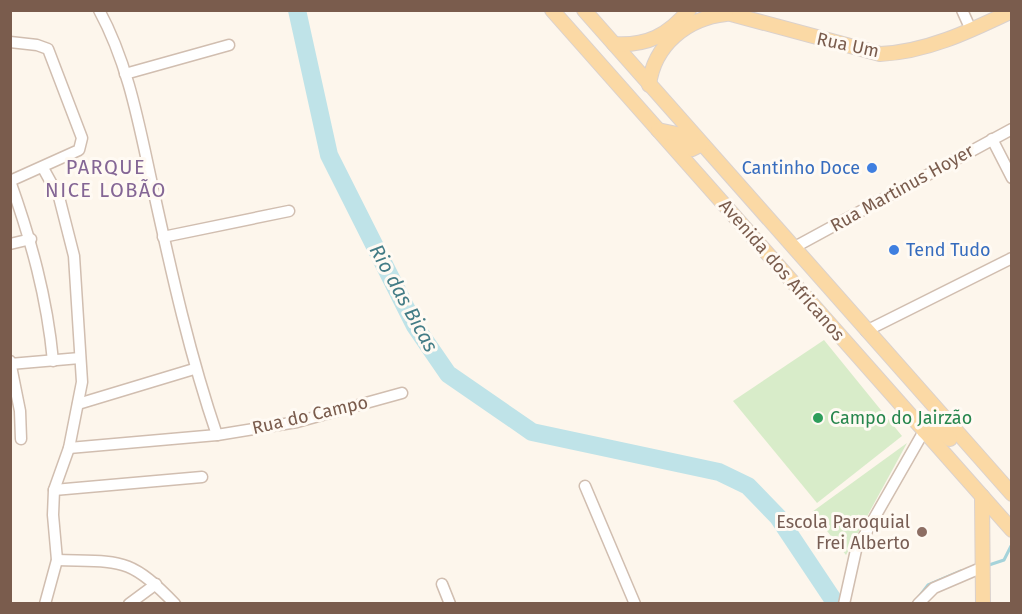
<svg xmlns="http://www.w3.org/2000/svg" width="1022" height="614" font-family="'Fira Sans',sans-serif">
<style>
.green{fill:#d8ecc9}
.lines{fill:none;stroke-linecap:round;stroke-linejoin:round}
.stream{stroke:#a5d3da;stroke-width:3}
.river{stroke:#bfe3e8;stroke-width:18}
.minor-casing{stroke:#d1beb0;stroke-width:13}
.major-casing{stroke:#dad1cd;stroke-width:16}
.minor{stroke:#fff;stroke-width:10}
.major{stroke:#fbd9a5;stroke-width:14}
.shop-dot{fill:#3f7fe0;stroke:#fffaf3;stroke-width:2}
.leisure-dot{fill:#2e9e5b;stroke:#fffaf3;stroke-width:2}
.education-dot{fill:#8d6e63;stroke:#fffaf3;stroke-width:2}
.labels{text-anchor:middle;stroke-width:6;stroke-linejoin:round;paint-order:stroke}
.street-label{font-size:18px;fill:#7a5c4d;stroke:#fffaf3}
.shop-label{font-size:18px;fill:#366cbe;stroke:#fffaf3;text-anchor:end}
.leisure-label{font-size:18px;fill:#27864d;stroke:#fffaf3;text-anchor:start}
.education-label{font-size:18px;fill:#785e54;stroke:#fffaf3;text-anchor:end}
.neighbourhood-label{font-size:20px;letter-spacing:1.5px;fill:#846695;stroke:#fffaf3}
.water-label{font-size:20px;font-style:italic;fill:#437c86;stroke:#fffaf3}
</style>
<rect width="100%" height="100%" fill="#fdf6ec"/>
<g class="green">
<polygon points="824,340 902,436 817,503 733,401"/>
<polygon points="907,443 846,555 812,512"/>
</g>
<g class="lines">
<g class="stream">
<polyline points="989,565 1004,560 1011,546"/>
<polyline points="918,598 928,585 961,571"/>
</g>
<polyline class="river" points="297,10 329,155 415,326 448,374 532,432 719,472 748,486 778,517 836,604"/>
<defs>
<g id="minor">
<path d="M 99,10 C 130,67 140,131 154,193 C 172,275 190,356 217,435"/>
<polyline points="962,10 971,30"/>
<polyline points="10,42 37,45 48,49 82,138 79,150 10,181"/>
<polyline points="125,74 229,45"/>
<polyline points="992,139 1012,178"/>
<polyline points="43,168 59,197 74,256 82,382 69,448 54,490 53,515 57,560 45,604"/>
<path d="M 10,181 C 31,240 47,297 53,361"/>
<polyline points="163,237 289,211"/>
<polyline points="10,244 31,239"/>
<polyline points="793,248 1012,129"/>
<polyline points="866,331 1012,258"/>
<polyline points="10,361 20,411 21,439"/>
<polyline points="10,364 80,358"/>
<polyline points="78,404 194,369"/>
<polyline points="69,448 217,435 297,422 402,393"/>
<polyline points="585,486 635,604"/>
<polyline points="54,490 202,477"/>
<path d="M 57,560 C 120,562 129,556 175,604"/>
<polyline points="442,584 450,604"/>
<polyline points="129,604 156,584"/>
<polyline points="844,604 856,550 924,431"/>
<polyline points="918,604 934,588 983,567"/>
</g>
<g id="major">
<polyline points="552,10 1012,530"/>
<polyline points="584,10 1012,494"/>
<path d="M 716,10 L 880,54 C 927,52 970,31 1012,11"/>
<path d="M 614,44 C 646,46 668,36 689,10"/>
<path d="M 649,85 C 654,45 687,18 726,14"/>
<polyline points="658,130 677,134 692,149 702,144"/>
<polyline points="924,431 931,425 936,426 950,439"/>
<polyline points="982,496 983,604"/>
</g>
</defs>
<use href="#minor" class="minor-casing"/>
<use href="#major" class="major-casing"/>
<use href="#minor" class="minor"/>
<use href="#major" class="major"/>
</g>
<g class="shop-dot">
<circle cx="872" cy="168" r="6"/>
<circle cx="894" cy="250" r="6"/>
</g>
<circle class="leisure-dot" cx="818" cy="418" r="6"/>
<circle class="education-dot" cx="922" cy="532" r="6"/>
<g class="labels">
<g class="street-label">
<text transform="translate(848 45) rotate(12)" y="6">Rua Um</text>
<text transform="translate(902 188) rotate(-29)" y="6">Rua Martinus Hoyer</text>
<text transform="translate(782 270) rotate(49)" y="6">Avenida dos Africanos</text>
<text transform="translate(310 415) rotate(-13)" y="6">Rua do Campo</text>
</g>
<g class="shop-label">
<text x="860" y="174">Cantinho Doce</text>
<text x="906" y="256" text-anchor="start">Tend Tudo</text>
</g>
<g class="leisure-label">
<text x="830" y="424">Campo do Jairzão</text>
</g>
<g class="education-label">
<text x="910" y="528">Escola Paroquial<tspan x="910" dy="21">Frei Alberto</tspan></text>
</g>
<g class="neighbourhood-label">
<text x="106" y="174">PARQUE<tspan x="106" dy="23">NICE LOBÃO</tspan></text>
</g>
<g class="water-label">
<text transform="translate(404 298) rotate(61)" y="7">Rio das Bicas</text>
</g>
</g>
<rect width="1022" height="614" fill="none" stroke="#7a5c4d" stroke-width="24"/>
</svg>
